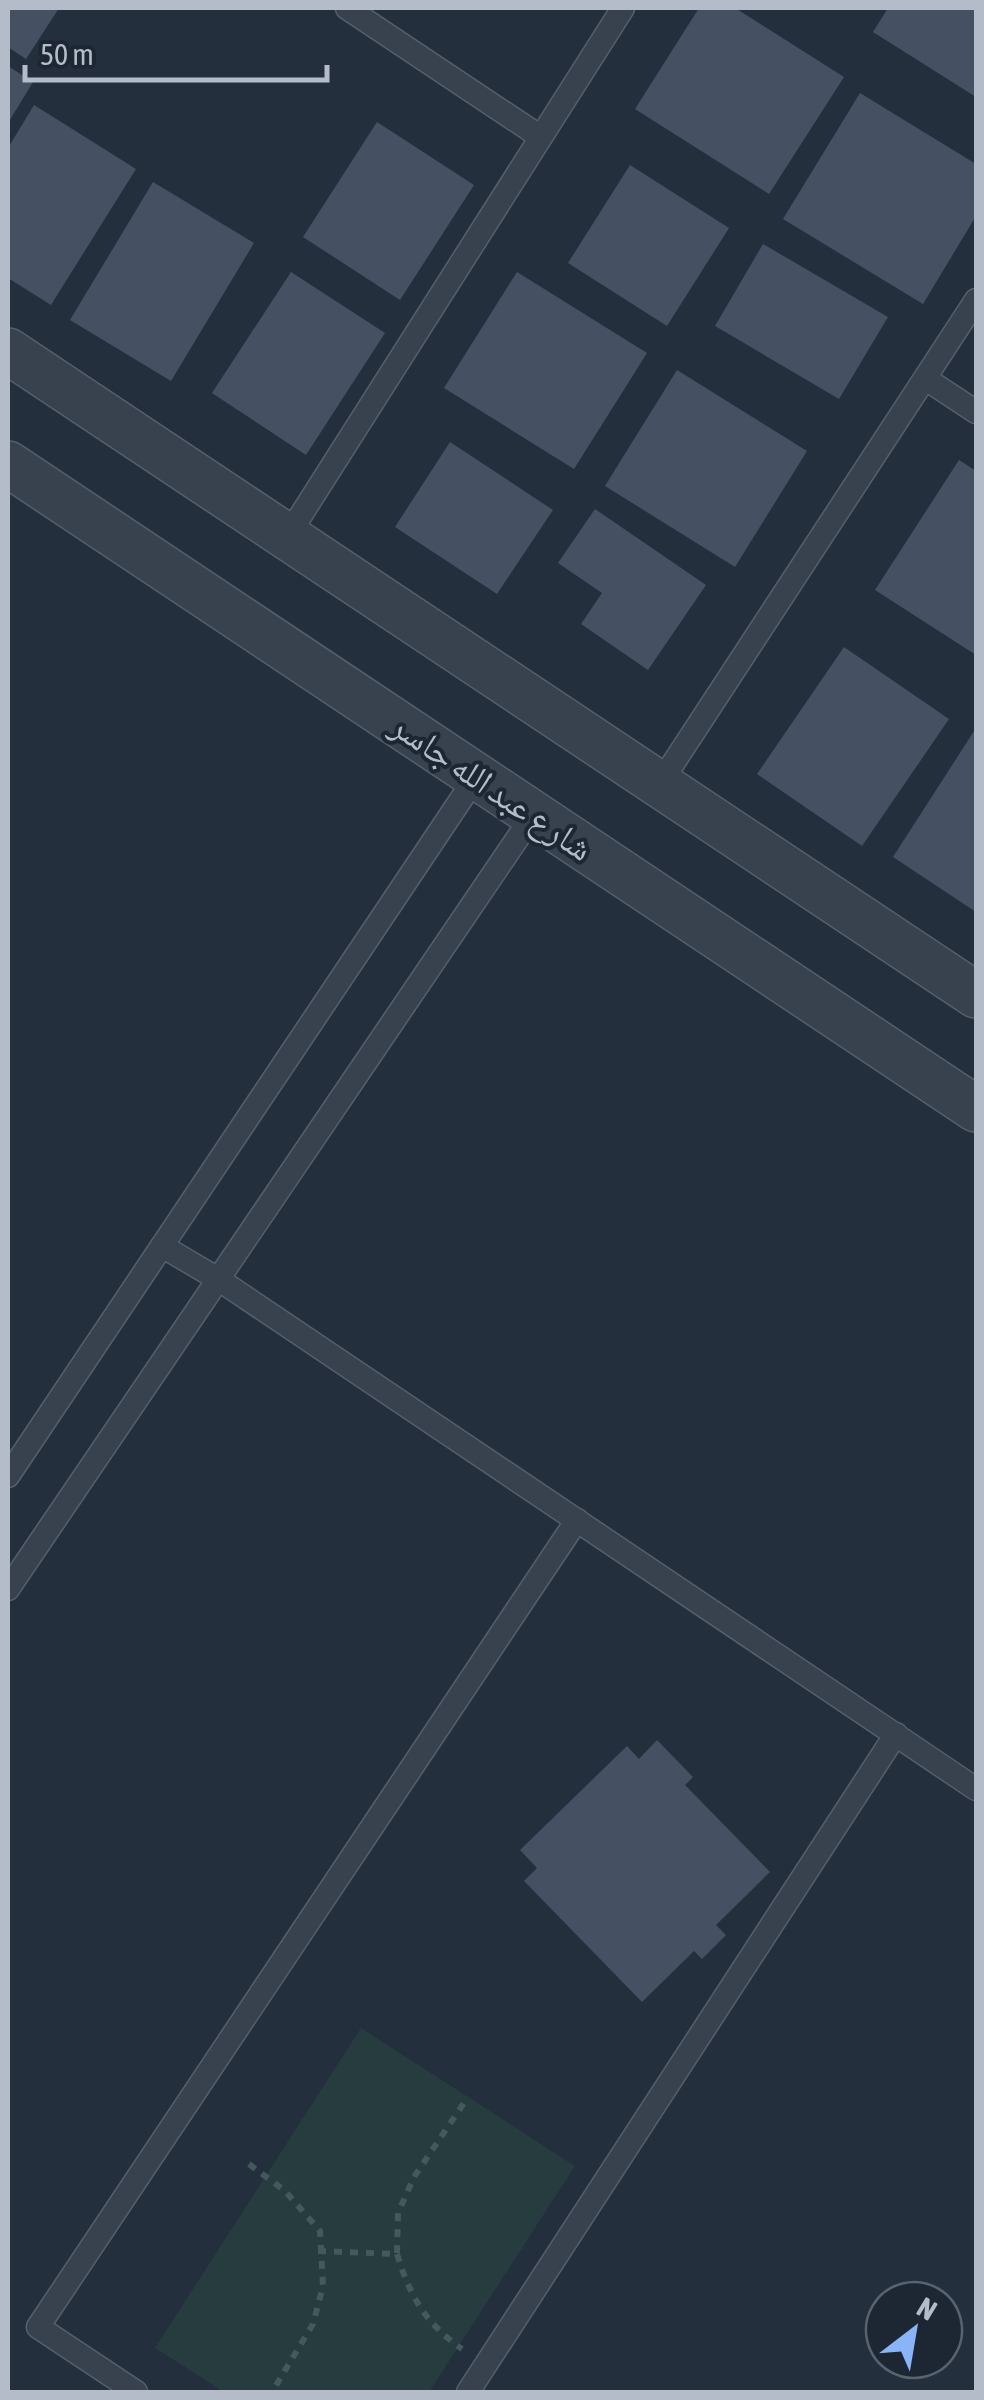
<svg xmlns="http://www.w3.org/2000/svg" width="984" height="2400" font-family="'Asap Condensed','Noto Naskh Arabic',sans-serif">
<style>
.green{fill:#263c3f}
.building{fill:#455162}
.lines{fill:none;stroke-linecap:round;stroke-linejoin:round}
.service-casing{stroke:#565f6c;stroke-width:25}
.minor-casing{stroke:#565f6c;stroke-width:48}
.path{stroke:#44595c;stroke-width:6;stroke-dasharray:8 8;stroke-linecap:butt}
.service{stroke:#38414e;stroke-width:22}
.minor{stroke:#38414e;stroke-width:45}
.labels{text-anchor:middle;stroke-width:8;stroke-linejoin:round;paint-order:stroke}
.street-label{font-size:35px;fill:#b4bcc9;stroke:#1d2633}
</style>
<rect width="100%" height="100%" fill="#242f3e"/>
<polygon class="green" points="361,2028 575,2166 429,2392 224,2392 155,2348"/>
<g class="building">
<polygon points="8,8 59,8 26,59 8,47"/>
<polygon points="699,8 735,8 844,77 769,194 635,109"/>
<polygon points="888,8 976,8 976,97 873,32"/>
<polygon points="8,66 33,82 8,123"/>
<polygon points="860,93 976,164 976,216 923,304 783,219"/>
<polygon points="34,105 136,169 51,305 8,278 8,148"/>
<polygon points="377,122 474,185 400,300 303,237"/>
<polygon points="630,165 729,228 667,326 568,263"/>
<polygon points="153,182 254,243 171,381 70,320"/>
<polygon points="763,244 888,317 839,399 715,326"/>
<polygon points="291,272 385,333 306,455 212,393"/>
<polygon points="517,272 647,353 574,469 444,388"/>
<polygon points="677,370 807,451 735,567 605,486"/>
<polygon points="450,442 553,510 497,594 395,527"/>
<polygon points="959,460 976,471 976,655 875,590"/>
<polygon points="595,509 706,585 648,670 581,624 602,593 558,563"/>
<polygon points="844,647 949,719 862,846 757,774"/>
<polygon points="976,728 976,912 893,857"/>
<polygon points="657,1740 693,1777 685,1785 770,1872 716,1925 726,1935 702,1959 694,1951 642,2002 524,1881 537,1868 520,1850 627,1746 639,1759"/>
</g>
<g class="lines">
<defs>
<g id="service">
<polyline points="347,8 539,136"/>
<polyline points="926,379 976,412"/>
<polyline points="287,537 623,8"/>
<polyline points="659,785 976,300"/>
<polyline points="162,1246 218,1279 976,1789"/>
<polyline points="8,1476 476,777"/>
<polyline points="8,1589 534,814"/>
<polyline points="136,2392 38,2327 577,1520"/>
<polyline points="468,2392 896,1734"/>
</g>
<g id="minor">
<polyline points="8,351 976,995"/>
<polyline points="8,464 976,1109"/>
</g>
</defs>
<use href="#service" class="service-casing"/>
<use href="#minor" class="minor-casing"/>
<g class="path">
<polyline points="249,2164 285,2191 320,2231 323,2286 313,2324 272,2392"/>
<polyline points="318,2251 397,2254 398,2213 414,2177 468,2097"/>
<path d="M 397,2254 C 410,2296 425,2323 462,2349"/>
</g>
<use href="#service" class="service"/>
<use href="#minor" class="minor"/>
</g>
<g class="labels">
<g class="street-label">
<text transform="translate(492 787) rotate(34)" y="12">شارع عبد الله جاسر</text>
</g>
</g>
<rect width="984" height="2400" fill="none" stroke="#b4bcc9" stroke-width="20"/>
<g transform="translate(914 2330) rotate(31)"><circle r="48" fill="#1d2633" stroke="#59626f" stroke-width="2.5"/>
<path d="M0-8L18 38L0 25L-18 38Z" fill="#8ab4f8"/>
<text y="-15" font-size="28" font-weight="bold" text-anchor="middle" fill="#b4bcc9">N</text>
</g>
<path d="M25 65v15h302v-15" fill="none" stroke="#b4bcc9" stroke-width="5"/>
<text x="40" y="65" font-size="30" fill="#b4bcc9" stroke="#1d2633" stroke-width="8" paint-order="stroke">50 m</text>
</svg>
